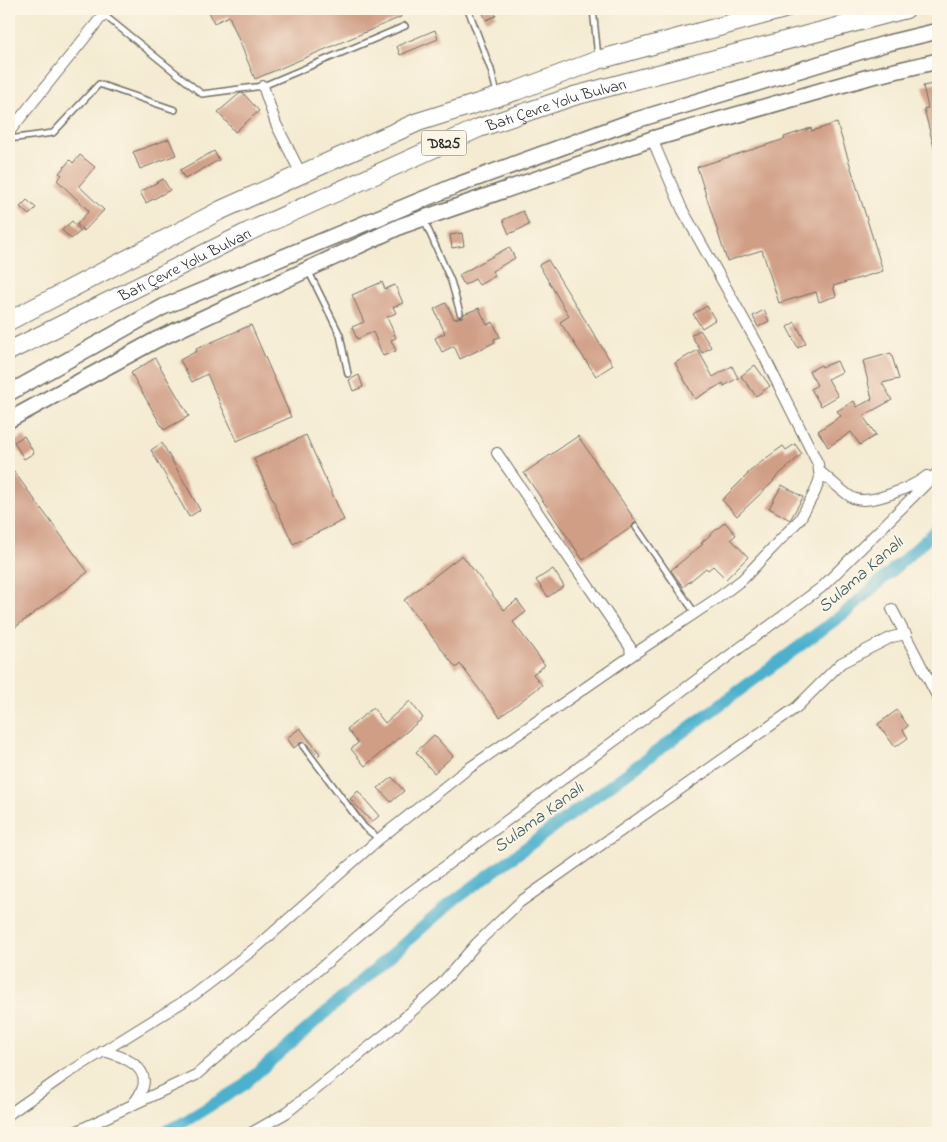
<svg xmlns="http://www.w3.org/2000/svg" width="947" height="1142" font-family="'Indie Flower',sans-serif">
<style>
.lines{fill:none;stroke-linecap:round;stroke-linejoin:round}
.canal{stroke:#4eb1cd;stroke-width:12}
.building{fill:#d09d85}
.service-casing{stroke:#716e65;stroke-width:8}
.minor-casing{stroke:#716e65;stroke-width:12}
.secondary-casing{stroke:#716e65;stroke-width:18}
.trunk-casing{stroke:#716e65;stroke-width:20}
.service{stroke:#fff;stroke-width:5}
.minor{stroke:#fff;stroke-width:10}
.secondary{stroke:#fff;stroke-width:15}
.trunk{stroke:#fff;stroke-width:18}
.labels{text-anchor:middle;stroke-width:4;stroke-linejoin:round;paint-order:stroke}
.shield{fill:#fcf5e5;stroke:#6a6863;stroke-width:1}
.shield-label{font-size:15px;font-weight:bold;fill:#2b2b2b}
.street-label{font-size:16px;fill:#2b2b2b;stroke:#fcf5e5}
.water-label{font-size:18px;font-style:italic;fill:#375a64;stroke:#fcf5e5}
</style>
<rect width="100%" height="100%" fill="#fcf5e5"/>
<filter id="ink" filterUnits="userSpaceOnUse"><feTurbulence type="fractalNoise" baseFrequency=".02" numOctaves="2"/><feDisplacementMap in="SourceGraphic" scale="10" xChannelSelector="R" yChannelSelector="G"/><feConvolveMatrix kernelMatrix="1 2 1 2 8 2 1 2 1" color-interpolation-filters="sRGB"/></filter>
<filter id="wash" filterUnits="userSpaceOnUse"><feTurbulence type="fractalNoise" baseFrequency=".0096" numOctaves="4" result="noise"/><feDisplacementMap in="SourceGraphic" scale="20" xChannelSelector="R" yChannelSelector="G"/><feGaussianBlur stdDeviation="1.12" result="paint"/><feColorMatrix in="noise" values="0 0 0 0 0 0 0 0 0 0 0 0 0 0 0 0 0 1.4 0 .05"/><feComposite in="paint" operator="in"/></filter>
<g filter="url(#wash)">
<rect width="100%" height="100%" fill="#f4ebd2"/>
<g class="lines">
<polyline class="canal" points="161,1133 179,1125 241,1087 448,905 846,612 938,529"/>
</g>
<g id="blocks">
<g class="building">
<polygon points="208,9 398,9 401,17 255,79 229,16 214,23"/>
<polygon points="481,9 493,9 496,16 486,20"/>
<polygon points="435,30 438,39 400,55 397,46"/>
<polygon points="938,83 938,150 935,151 924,109 928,108 923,86"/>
<polygon points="243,93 259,111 235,132 218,112 239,94"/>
<polygon points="837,123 883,271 833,286 836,296 819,302 816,292 779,303 762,250 727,261 697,167 785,139 784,137 811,128 812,131"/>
<polygon points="169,139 176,155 140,169 133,152"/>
<polygon points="214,151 219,160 185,179 180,170"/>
<polygon points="80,155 95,167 79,186 104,210 84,231 77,224 89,211 57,180 62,175 59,173 70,160 73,163"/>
<polygon points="163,179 170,190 146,203 140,192"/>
<polygon points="27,200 36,208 29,215 20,207"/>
<polygon points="523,211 529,225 509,234 503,220"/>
<polygon points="72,221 81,231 71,239 62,230"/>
<polygon points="462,233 464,246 452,248 450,235"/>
<polygon points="509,247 515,258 492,271 495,276 479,285 475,279 464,285 459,275"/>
<polygon points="548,260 613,365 596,376 560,322 569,316 539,265"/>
<polygon points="382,282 385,289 395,285 403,303 393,307 396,313 387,317 396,338 391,340 396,351 383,356 373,332 357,339 352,327 364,322 352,295"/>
<polygon points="446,303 454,319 462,317 464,314 479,308 487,325 493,322 500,337 494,339 495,342 460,359 454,346 442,352 435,338 445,333 434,309"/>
<polygon points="707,306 715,320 702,328 693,314"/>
<polygon points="764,310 769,321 758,327 753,316"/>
<polygon points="795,322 806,343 798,348 787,327"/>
<polygon points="251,325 291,417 237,441 207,374 192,382 180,360 197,351 196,349"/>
<polygon points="700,330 711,347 702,353 691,335"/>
<polygon points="698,350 713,377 732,366 738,378 724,386 723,383 695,399 675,363"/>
<polygon points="891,353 899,379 882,383 892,400 863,416 876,435 860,445 851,432 828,447 818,431 841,416 837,411 854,401 857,407 872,399 863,361"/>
<polygon points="155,358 189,416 164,430 131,373"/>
<polygon points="837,361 842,372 828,379 838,396 821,406 811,389 817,385 809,371 821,365 822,367"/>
<polygon points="755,365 770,386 756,396 741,376"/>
<polygon points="359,375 363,387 353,391 349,380"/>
<polygon points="306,435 344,520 293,544 254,459"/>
<polygon points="24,436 34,453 24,459 14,442"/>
<polygon points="578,436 637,523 634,523 632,527 583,560 524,473"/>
<polygon points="162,443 200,510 189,517 151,450"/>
<polygon points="795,444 802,454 773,480 774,481 737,516 722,500 748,474 748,473 765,459 783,446 786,450"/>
<polygon points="9,465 88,572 9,632"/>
<polygon points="782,485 803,497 790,520 769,508"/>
<polygon points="725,522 736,535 731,539 748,557 726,579 713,566 708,570 706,568 683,587 671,570 703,544 701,543"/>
<polygon points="462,555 504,610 517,600 526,612 513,622 545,665 533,674 542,685 500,717 460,664 456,668 404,600"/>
<polygon points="553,569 564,586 548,597 536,580"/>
<polygon points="410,701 423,718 365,766 351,749 358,743 347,729 373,708 385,723"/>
<polygon points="897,710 908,726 903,730 908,738 895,747 878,724"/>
<polygon points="300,728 320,754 318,756 305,742 301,742 294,748 287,738"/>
<polygon points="434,735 453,756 434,773 416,752"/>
<polygon points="392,777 404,791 391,802 378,788"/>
<polygon points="358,791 379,816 372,822 350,799"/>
</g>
</g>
</g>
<g filter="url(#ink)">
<use href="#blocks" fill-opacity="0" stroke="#716e65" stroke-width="1"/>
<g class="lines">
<defs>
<g id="service">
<polyline points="468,9 491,70 497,93"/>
<polyline points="593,9 598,57"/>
<polyline points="104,15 202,94 263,86 405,26"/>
<polyline points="9,139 53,133 99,84 175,110"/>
<polyline points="424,220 451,281 460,313"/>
<polyline points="308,270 340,335 348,374"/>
<polyline points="636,527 695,613"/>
<polyline points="303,746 364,827 379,839"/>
</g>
<g id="minor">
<polyline points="263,86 276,124 301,174"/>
<polyline points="9,132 108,9"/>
<polyline points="497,453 630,647 631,656"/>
<path d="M 819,471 C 828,478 845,494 853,498 C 870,506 914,486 927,476"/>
<polyline points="892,609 938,698"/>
<path d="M 103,1051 C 119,1055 149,1065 143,1087 C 141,1093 137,1099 133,1104"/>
<polyline points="9,1114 65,1075 194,995 258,946 379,839 465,771 631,656 719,597 743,579 800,519 815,492 820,478 818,464 761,350 682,209 652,139"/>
<polyline points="73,1133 196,1075 401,899 822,587 938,472"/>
<polyline points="251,1133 286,1113 388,1032 435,991 477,943 520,902 797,707 841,663 892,637 906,634"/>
</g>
<g id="secondary">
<polyline points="9,393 163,307 455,186 633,121 888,43 938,31"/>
<polyline points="9,420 156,340 401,226 652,139 869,77 938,61"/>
</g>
<g id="trunk">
<polyline points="9,321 221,210 418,122 516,91 598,60 784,9"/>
<path id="s1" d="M 9,351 L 248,232 L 479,128 L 574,96 L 906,9"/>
</g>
</defs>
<use href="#service" class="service-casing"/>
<use href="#minor" class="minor-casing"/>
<use href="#secondary" class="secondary-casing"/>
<use href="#trunk" class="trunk-casing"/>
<use href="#service" class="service"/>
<use href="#minor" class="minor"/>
<use href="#secondary" class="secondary"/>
<use href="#trunk" class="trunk"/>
</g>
</g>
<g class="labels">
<rect class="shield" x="421.5" y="130.5" width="45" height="25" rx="4"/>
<g class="shield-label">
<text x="444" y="148">D825</text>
</g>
<g class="street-label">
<text dy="6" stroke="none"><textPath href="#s1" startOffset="601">Batı Çevre Yolu Bulvarı</textPath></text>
<text dy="6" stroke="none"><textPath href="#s1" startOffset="196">Batı Çevre Yolu Bulvarı</textPath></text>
</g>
<g class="water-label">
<text transform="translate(860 574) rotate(-41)" y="6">Sulama Kanalı</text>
<text transform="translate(538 817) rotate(-36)" y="6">Sulama Kanalı</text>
</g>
</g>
<rect width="947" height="1142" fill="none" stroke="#fcf5e5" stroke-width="30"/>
</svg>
